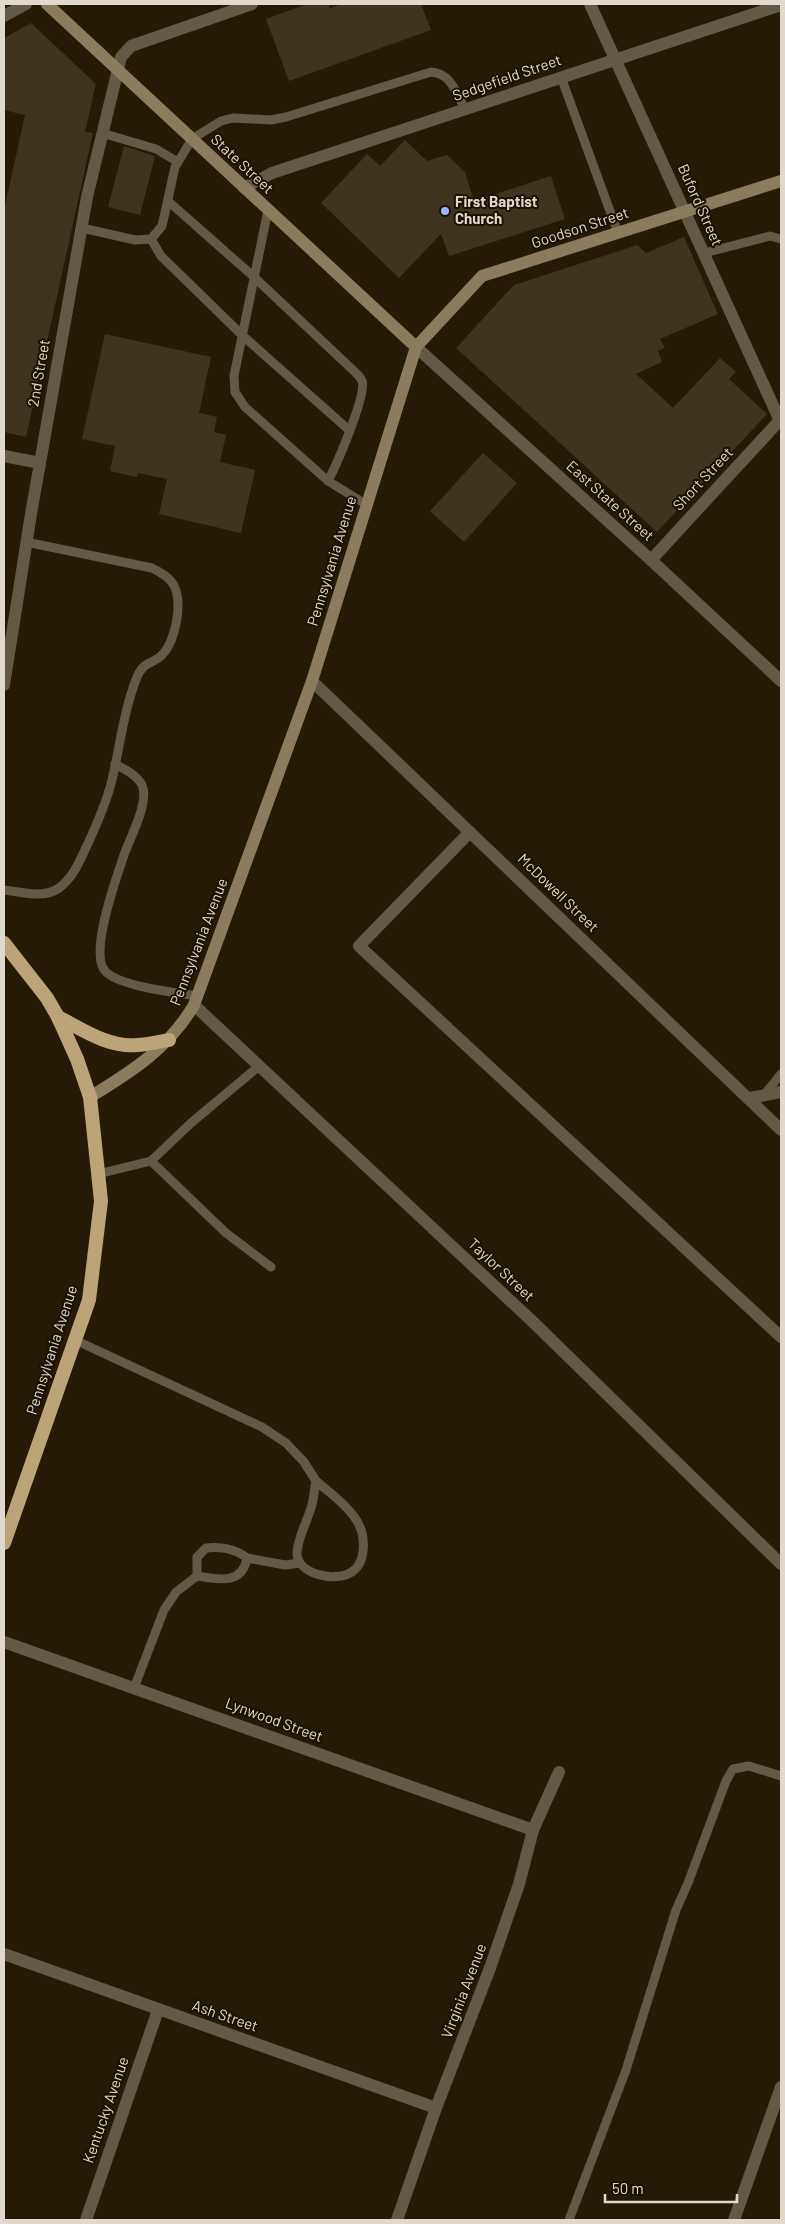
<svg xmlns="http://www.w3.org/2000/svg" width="785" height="2224" font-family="Barlow,sans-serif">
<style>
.building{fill:#3e341f}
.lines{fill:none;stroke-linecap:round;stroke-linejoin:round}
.service{stroke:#635947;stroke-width:9}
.minor{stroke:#635947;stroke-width:12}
.tertiary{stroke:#635947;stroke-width:12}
.secondary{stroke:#8c7c5e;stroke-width:12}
.trunk{stroke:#baa478;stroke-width:14}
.poi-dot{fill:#94b7fd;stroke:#1b1101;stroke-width:2}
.labels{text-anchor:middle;stroke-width:4;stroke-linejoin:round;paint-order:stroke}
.street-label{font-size:15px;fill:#e0d9cd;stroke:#1b1101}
.poi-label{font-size:15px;font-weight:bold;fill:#e0d9cd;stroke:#1b1101;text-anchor:start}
</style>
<rect width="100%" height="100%" fill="#241a06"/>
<g class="building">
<polygon points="307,4 328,4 330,8 342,4 421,4 431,30 289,81 266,19"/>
<polygon points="31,23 96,84 85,132 93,133 26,437 4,432 4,210 25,115 4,110 4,38"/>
<polygon points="405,140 427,161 447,155 465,172 474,201 551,176 565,219 449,256 441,234 399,278 321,203 367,154 380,166"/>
<polygon points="124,146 155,156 140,215 108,207"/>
<polygon points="684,237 718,314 660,339 665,348 658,351 662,362 636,374 673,408 720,358 736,372 729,379 767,414 657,532 456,348 514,285 637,245 646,253"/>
<polygon points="105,334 211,357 199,413 217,417 214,432 226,435 220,462 255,470 241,533 159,514 167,479 138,473 137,477 110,471 115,446 82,439"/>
<polygon points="483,453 517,483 464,542 430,511"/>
</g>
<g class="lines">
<g class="service">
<polyline points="561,77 618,233"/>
<polyline points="102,133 156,149 178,162"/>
<path d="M 168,201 L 254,277 L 355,372 C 357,374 361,378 362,381 C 367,395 336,466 328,481"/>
<polyline points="268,210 234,376 235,392 245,407 328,481 367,505"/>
<path d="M 82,228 L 135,240 L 151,239 L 162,226 L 175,167 L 192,139 L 221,121 L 233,118 L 271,120 L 286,117 L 431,72 C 451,73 456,93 465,109"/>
<polyline points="151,239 161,256 242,335 349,430"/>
<polyline points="704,253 770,236 781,239"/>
<path d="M 115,764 C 124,769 137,775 142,785 C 150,803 129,839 123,858 C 116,879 88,956 106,972 C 122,987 174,992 197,996"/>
<path d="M 4,890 C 21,892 44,899 59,888 C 71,879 77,867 83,854 C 94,831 106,805 112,780 C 120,746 124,709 137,677 C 144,660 154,664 162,655 C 173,644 178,620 178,605 C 178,584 170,577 152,568 L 26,542"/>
<polyline points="764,1095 781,1074"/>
<polyline points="151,1161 226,1233 271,1267"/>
<polyline points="98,1174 151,1161 191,1123 259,1066"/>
<path d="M 75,1340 L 262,1427 L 286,1443 L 304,1462 L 316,1481 C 314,1490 314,1499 311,1508 C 307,1521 298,1538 297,1552 C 296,1574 334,1582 350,1573 C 367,1564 366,1536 357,1521 C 347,1505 330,1493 316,1481"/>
<polyline points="247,1558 285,1565 300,1563"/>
<path d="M 134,1688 L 164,1610 L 176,1592 L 197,1576 C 217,1579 242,1586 247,1558 C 236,1549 220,1546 206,1548 L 197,1557 L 197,1576"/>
<polyline points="569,2220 626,2070 676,1910 688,1883 726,1781 733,1769 749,1766 781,1776"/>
</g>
<g class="minor">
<polyline points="590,4 781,423"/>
<polyline points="4,16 26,4"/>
<polyline points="244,188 272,173 781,5"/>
<polyline points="4,456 40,463"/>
<polyline points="651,560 780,420"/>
<polyline points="312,681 781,1130"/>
<polyline points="4,685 31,514 87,197 121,57 131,46 252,4"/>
<polyline points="470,832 359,946 781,1337"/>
<polyline points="194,1005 533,1322 781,1564"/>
<polyline points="750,1098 781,1092"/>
<polyline points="4,1642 533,1830"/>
<polyline points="4,1954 436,2108"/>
<polyline points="86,2220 158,2010"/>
<polyline points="397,2220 436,2108 490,1968 519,1884 533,1830 559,1772"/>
<polyline points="734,2220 781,2087"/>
</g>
<polyline class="tertiary" points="416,347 651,560 781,681"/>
<g class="secondary">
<polyline points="47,4 416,347"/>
<path d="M 90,1097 C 131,1072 169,1048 194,1005 L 312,681 L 416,347 L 482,276 L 781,181"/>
</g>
<g class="trunk">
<polyline points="4,943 47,998 58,1017 77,1059 90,1097 101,1201 89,1300 4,1543"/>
<path d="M 58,1017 C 83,1030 109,1048 138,1045 C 149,1044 159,1042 169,1040"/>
</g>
</g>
<circle class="poi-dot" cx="445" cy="211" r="5"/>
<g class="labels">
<g class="street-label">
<text transform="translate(507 78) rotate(-19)" y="5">Sedgefield Street</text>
<text transform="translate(242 164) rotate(43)" y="5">State Street</text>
<text transform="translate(700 205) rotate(66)" y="5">Buford Street</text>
<text transform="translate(580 228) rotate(-18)" y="5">Goodson Street</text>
<text transform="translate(39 373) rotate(-80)" y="5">2nd Street</text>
<text transform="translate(703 479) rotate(-47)" y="5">Short Street</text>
<text transform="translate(610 501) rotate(42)" y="5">East State Street</text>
<text transform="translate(332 561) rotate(-73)" y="5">Pennsylvania Avenue</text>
<text transform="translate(558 893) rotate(44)" y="5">McDowell Street</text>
<text transform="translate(199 942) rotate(-69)" y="5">Pennsylvania Avenue</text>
<text transform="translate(501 1270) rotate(43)" y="5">Taylor Street</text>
<text transform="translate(52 1350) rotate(-72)" y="5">Pennsylvania Avenue</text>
<text transform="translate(274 1720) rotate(20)" y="5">Lynwood Street</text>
<text transform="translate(464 1991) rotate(-69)" y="5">Virginia Avenue</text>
<text transform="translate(225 2016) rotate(19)" y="5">Ash Street</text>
<text transform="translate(106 2110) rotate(-71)" y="5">Kentucky Avenue</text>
</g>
<g class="poi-label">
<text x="455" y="207">First Baptist<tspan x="455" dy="17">Church</tspan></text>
</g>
</g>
<rect width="785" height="2224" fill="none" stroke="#e0d9cd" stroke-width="10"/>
<path d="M605 2194v8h132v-8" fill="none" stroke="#e0d9cd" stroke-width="2.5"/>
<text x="612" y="2194" font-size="15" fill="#e0d9cd" stroke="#1b1101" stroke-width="4" paint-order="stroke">50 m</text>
</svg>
